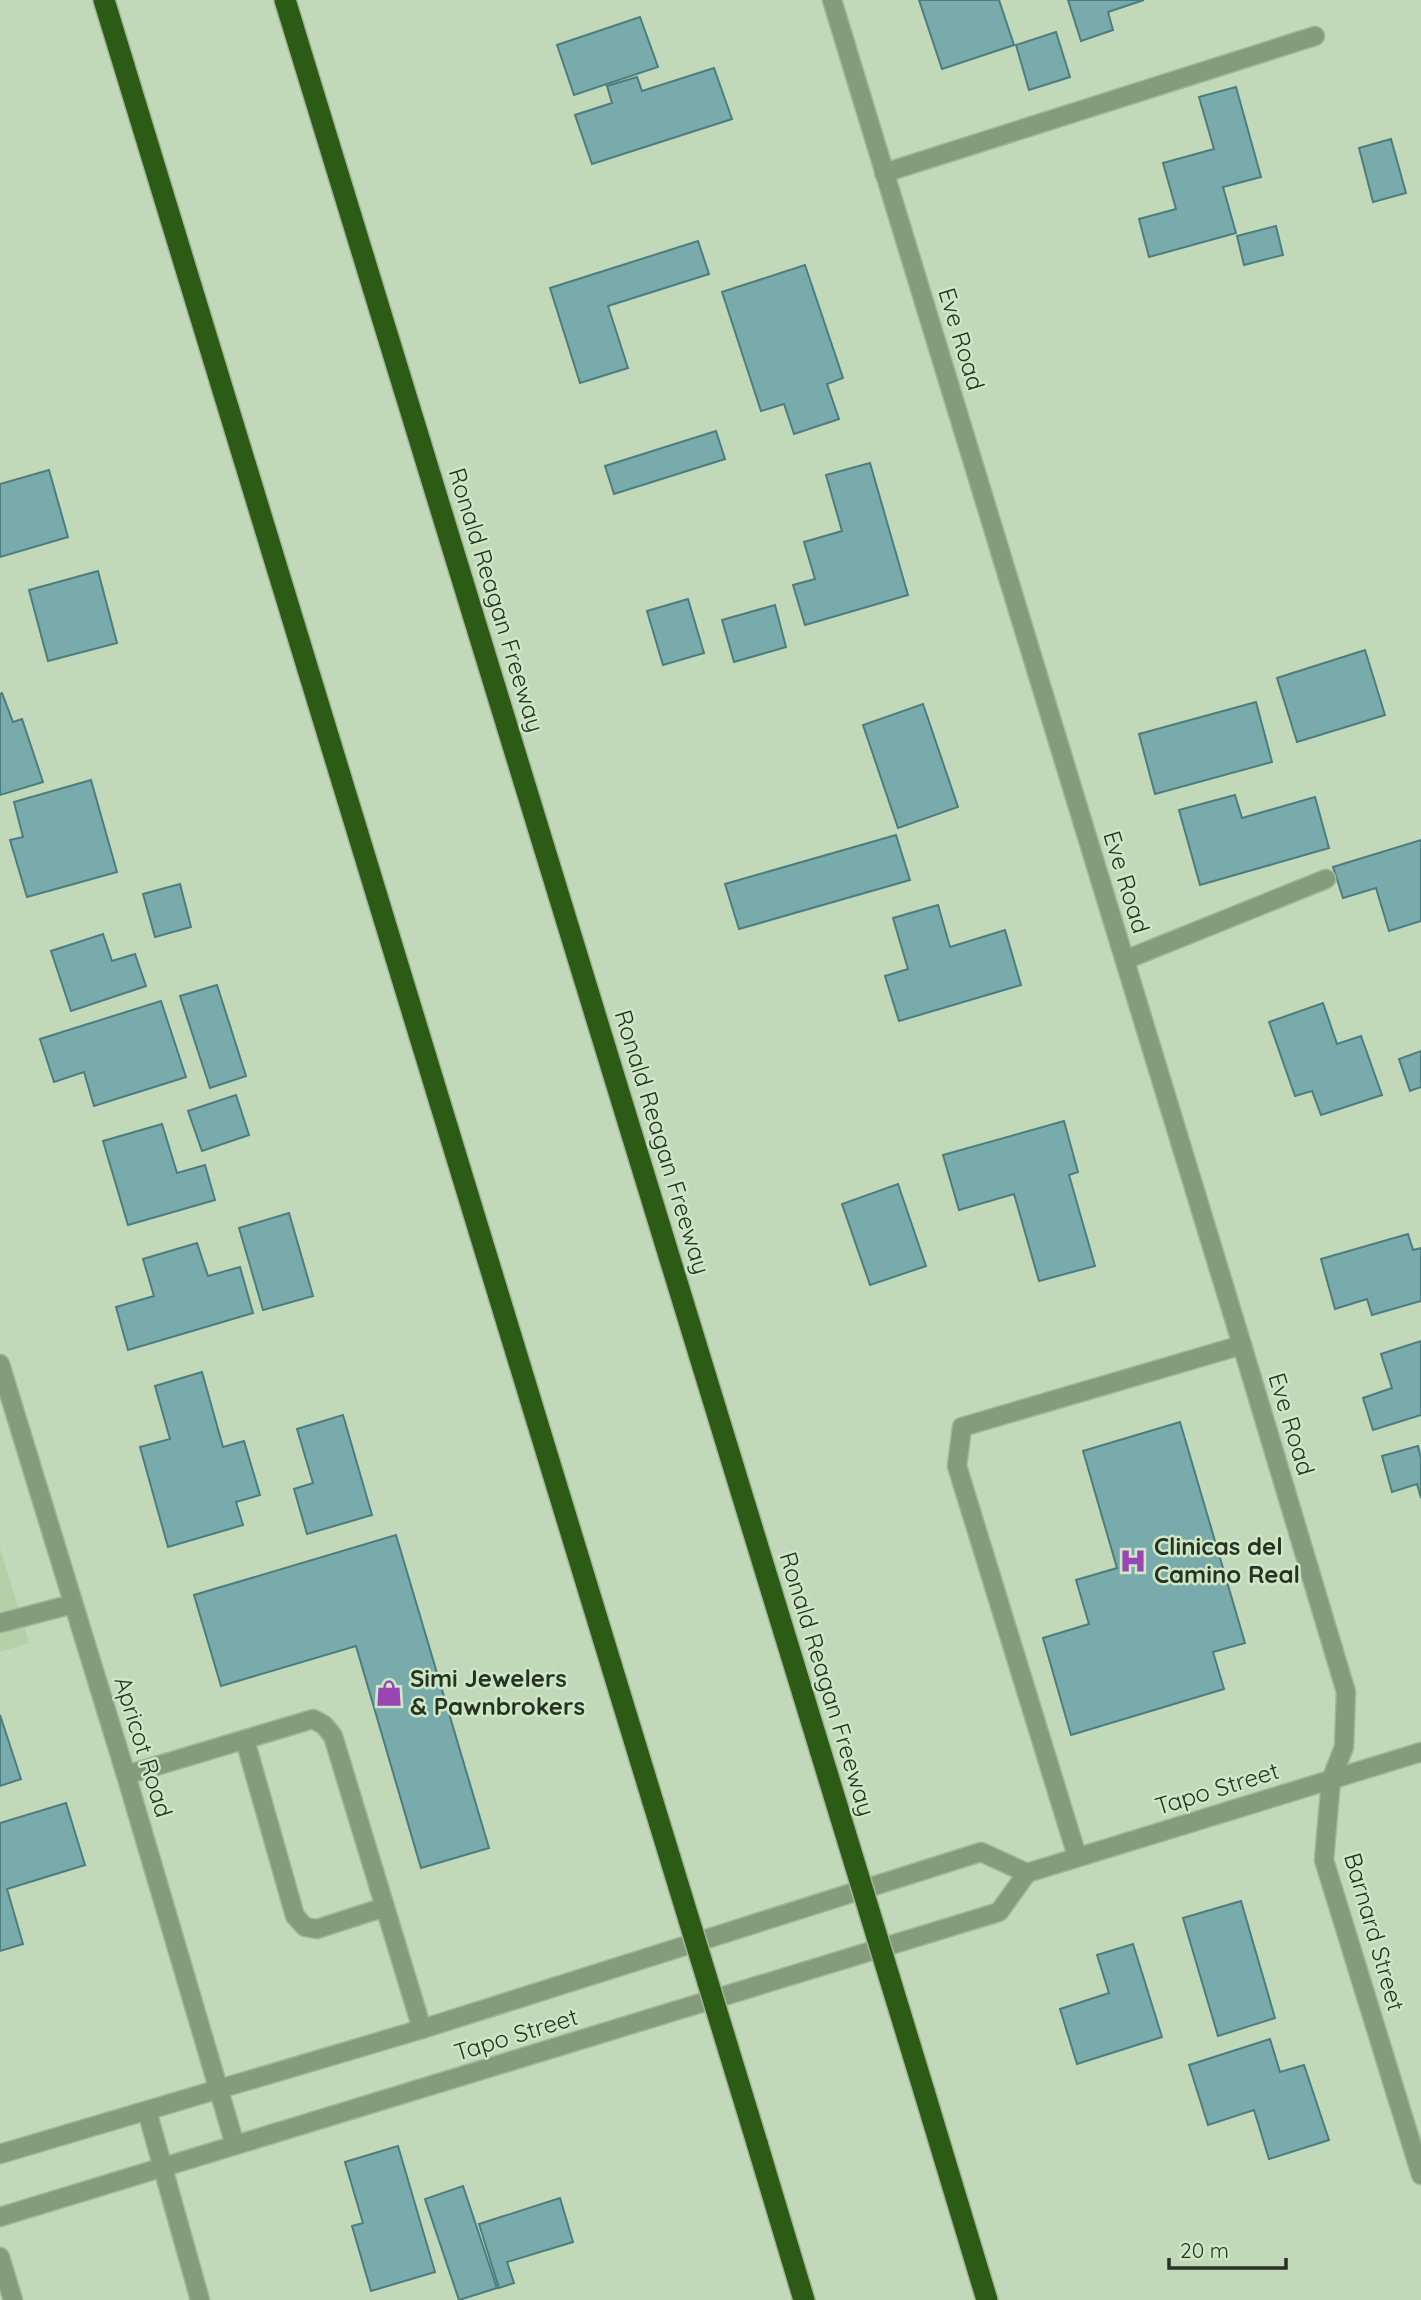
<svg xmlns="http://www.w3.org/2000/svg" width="1421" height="2300" font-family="Quicksand,sans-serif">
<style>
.built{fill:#b3d0a9}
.building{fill:#7aabac;stroke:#4d7d7e;stroke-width:2}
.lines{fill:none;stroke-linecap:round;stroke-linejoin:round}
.minor-casing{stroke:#a2b79a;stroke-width:21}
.highway-casing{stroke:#a2b79a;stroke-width:24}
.minor{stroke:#849b7c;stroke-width:18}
.highway{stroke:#2b5b14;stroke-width:21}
.highway-bridge-casing{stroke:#a2b79a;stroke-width:24;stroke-linecap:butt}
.highway-bridge{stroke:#2b5b14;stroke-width:21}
.labels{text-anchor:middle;stroke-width:5;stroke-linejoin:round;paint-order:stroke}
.street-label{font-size:24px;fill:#273124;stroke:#cee7c5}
.poi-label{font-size:24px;font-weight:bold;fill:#273124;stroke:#cee7c5;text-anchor:start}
</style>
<rect width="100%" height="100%" fill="#c1d9b8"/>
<polygon class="built" points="0,1548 29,1643 0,1652"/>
<g class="building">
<polygon points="919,0 999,0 1014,45 942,69"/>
<polygon points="1068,0 1144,0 1108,12 1113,30 1081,41"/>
<polygon points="640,17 658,67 574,95 557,45"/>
<polygon points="1056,32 1070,77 1029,90 1016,45"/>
<polygon points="714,68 732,119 592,164 575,115 612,103 607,86 637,77 642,91"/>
<polygon points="1236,87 1261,177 1223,187 1236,233 1149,257 1139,219 1176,209 1163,163 1214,149 1199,97"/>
<polygon points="1391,139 1406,193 1373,202 1359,148"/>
<polygon points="1276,226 1283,255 1244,265 1237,236"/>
<polygon points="698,241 709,274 608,306 628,368 580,383 550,288"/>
<polygon points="805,265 843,378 827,384 839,419 794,434 784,404 761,411 722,292"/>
<polygon points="716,431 725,459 614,494 605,466"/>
<polygon points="870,463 908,595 805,625 793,585 815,579 804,542 842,531 826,475"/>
<polygon points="49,470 68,537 0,557 0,484"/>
<polygon points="98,571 117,643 48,661 29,590"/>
<polygon points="688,599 704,653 663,665 647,611"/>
<polygon points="775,605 786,647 734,662 722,620"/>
<polygon points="1365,650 1385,715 1297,742 1277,678"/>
<polygon points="2,693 13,722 22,719 43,782 0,795 0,694"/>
<polygon points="1256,702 1272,762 1155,794 1139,734"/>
<polygon points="923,704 958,807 898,828 863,725"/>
<polygon points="91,780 117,872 27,897 10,840 23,837 14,802"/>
<polygon points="1235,795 1242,818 1315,797 1329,848 1200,885 1179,810"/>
<polygon points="896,835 910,880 739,929 725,884"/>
<polygon points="1421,840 1421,921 1389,931 1376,888 1343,898 1333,867"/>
<polygon points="180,884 191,927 155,937 143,894"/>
<polygon points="938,905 950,947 1005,930 1021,985 899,1021 885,976 908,969 893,918"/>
<polygon points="103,934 112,961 135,954 146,986 71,1011 51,951"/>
<polygon points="217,985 246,1076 210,1088 180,996"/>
<polygon points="161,1001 186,1077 94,1106 84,1072 54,1082 40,1039"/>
<polygon points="1323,1003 1337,1044 1361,1036 1382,1095 1321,1115 1312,1091 1295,1096 1269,1022"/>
<polygon points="1421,1051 1421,1087 1410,1091 1399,1059"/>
<polygon points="236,1095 249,1135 202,1151 188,1111"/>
<polygon points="1064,1121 1078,1172 1069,1175 1095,1266 1039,1281 1014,1194 959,1210 943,1155"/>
<polygon points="162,1124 177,1173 205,1165 215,1200 128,1225 103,1141"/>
<polygon points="898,1184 926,1266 870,1285 842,1204"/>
<polygon points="289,1213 313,1296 263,1310 239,1228"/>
<polygon points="1408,1234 1413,1250 1421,1248 1421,1301 1372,1315 1367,1299 1335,1309 1321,1259"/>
<polygon points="197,1243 208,1276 240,1267 253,1313 128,1350 116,1307 154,1296 143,1259"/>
<polygon points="1421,1341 1421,1415 1373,1430 1363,1398 1392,1388 1381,1354"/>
<polygon points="202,1372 223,1447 244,1441 260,1495 236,1502 243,1525 168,1547 140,1447 170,1439 155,1386"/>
<polygon points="343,1415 372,1515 307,1534 294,1489 313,1483 297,1429"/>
<polygon points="1180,1422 1245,1643 1213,1652 1224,1689 1071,1735 1043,1638 1089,1624 1076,1580 1117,1568 1083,1451"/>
<polygon points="1418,1446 1421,1458 1421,1498 1417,1484 1392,1492 1382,1456"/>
<polygon points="396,1535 489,1848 421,1868 356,1646 221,1686 194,1595"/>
<polygon points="0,1715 21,1779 0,1786"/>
<polygon points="66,1803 85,1865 7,1889 23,1944 0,1951 0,1823"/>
<polygon points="1241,1901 1275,2018 1218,2036 1183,1918"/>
<polygon points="1133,1944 1162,2037 1077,2064 1060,2009 1109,1993 1097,1955"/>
<polygon points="1270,2039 1280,2072 1304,2065 1329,2140 1269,2159 1254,2110 1208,2125 1189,2065"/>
<polygon points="398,2146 435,2272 371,2291 352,2226 363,2223 345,2162"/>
<polygon points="463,2186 497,2288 459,2300 425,2199"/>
<polygon points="560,2198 573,2242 507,2262 514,2283 499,2288 479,2224"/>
</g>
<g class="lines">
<defs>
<g id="minor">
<polyline points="832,0 1242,1345 1346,1692 1344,1747 1331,1780 1324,1860 1421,2175"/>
<polyline points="884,173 1315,36"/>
<polyline points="1125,960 1326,879"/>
<polyline points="0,1364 126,1775 235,2145"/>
<polyline points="0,1623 73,1604"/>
<polyline points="245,1740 295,1916 305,1927 317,1929 385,1907"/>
<polyline points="126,1775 313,1719 324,1725 333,1736 422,2029"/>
<polyline points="1077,1856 957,1466 962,1427 1242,1345"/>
<polyline points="147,2111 200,2300"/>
<polyline points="0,2154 422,2029 981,1852 1027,1873"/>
<polyline points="0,2217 999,1912 1027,1873 1421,1752"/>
<polyline points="0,2257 13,2300"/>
</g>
<g id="highway">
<polyline points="104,0 653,1802"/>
<polyline points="285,0 821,1753"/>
<polyline points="924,2091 987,2300"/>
<polyline points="757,2143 804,2300"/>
</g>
</defs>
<use href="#minor" class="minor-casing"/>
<use href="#highway" class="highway-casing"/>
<use href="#minor" class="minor"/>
<use href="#highway" class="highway"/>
<defs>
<g id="highway-bridge">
<polyline points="821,1753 924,2091"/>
<polyline points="653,1802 757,2143"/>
</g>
</defs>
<use href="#highway-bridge" class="highway-bridge-casing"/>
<use href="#highway-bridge" class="highway-bridge"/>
</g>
<defs>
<symbol id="hospital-bare" viewBox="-9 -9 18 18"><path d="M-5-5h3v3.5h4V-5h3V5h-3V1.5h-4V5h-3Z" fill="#9a45b3" stroke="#cee7c5" stroke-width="2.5" paint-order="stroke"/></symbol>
<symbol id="shop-bare" viewBox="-9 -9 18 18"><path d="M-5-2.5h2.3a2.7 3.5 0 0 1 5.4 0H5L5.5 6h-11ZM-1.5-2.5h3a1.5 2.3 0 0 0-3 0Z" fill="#9a45b3" stroke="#cee7c5" stroke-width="2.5" paint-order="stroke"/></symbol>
</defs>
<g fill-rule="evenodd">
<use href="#hospital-bare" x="1114" y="1542" width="38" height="38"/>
<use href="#shop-bare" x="370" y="1674" width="38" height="38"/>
</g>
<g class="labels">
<g class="street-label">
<text transform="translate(961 339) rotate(73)" y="8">Eve Road</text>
<text transform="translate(496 600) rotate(73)" y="8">Ronald Reagan Freeway</text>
<text transform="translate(1126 882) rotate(73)" y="8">Eve Road</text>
<text transform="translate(662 1142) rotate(73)" y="8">Ronald Reagan Freeway</text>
<text transform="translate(1291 1424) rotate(73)" y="8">Eve Road</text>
<text transform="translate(827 1684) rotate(73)" y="8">Ronald Reagan Freeway</text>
<text transform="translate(143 1747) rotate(73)" y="8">Apricot Road</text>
<text transform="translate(1217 1789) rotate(-17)" y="8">Tapo Street</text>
<text transform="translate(1374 1932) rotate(74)" y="8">Barnard Street</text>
<text transform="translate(516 2035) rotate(-17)" y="8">Tapo Street</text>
</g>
<g class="poi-label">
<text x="1154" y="1555">Clinicas del<tspan x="1154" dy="28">Camino Real</tspan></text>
<text x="410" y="1687">Simi Jewelers<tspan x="410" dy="28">&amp; Pawnbrokers</tspan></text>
</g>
</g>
<path d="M1169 2258v10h117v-10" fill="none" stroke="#273124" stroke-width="3.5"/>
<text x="1180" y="2258" font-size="21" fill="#273124" stroke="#cee7c5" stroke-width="5" paint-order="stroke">20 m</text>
</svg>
